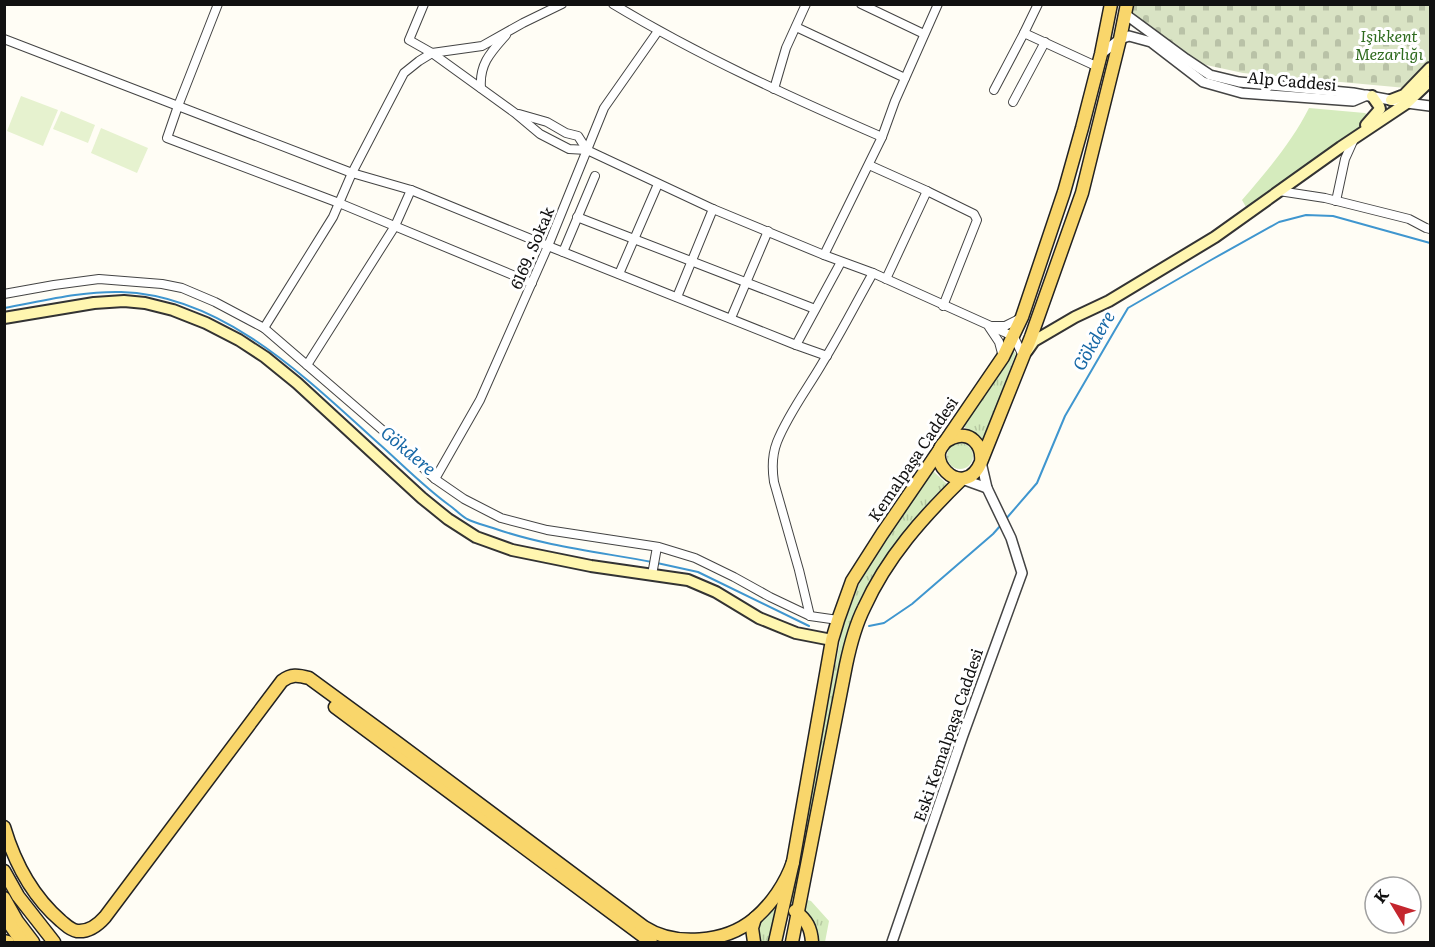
<svg xmlns="http://www.w3.org/2000/svg" width="1435" height="947" font-family="Literata,serif">
<style>
.grass{fill:url(#grass-tufts)}
.cemetery{fill:url(#cemetery-stones)}
.park{fill:#d5ebbd}
.pitch{fill:#e6f2cf}
.lines{fill:none;stroke-linecap:round;stroke-linejoin:round}
.stream{stroke:#3f96cf;stroke-width:2}
.minor-casing{stroke:#444;stroke-width:10}
.tertiary-casing{stroke:#444;stroke-width:12}
.secondary-casing{stroke:#333;stroke-width:14}
.primary-casing{stroke:#222;stroke-width:15}
.minor{stroke:#fff;stroke-width:8}
.tertiary{stroke:#fff;stroke-width:9}
.secondary{stroke:#fff6b0;stroke-width:10}
.primary{stroke:#f9d66b;stroke-width:12}
.labels{text-anchor:middle;stroke-width:6;stroke-linejoin:round;paint-order:stroke}
.park-label{font-size:16px;font-style:italic;fill:#2f6b1f;stroke:#fff}
.street-label{font-size:16px;fill:#111;stroke:#fff}
.water-label{font-size:18px;font-style:italic;fill:#1768a6;stroke:#fff}
</style>
<defs>
<pattern id="grass-tufts" width="24" height="20" patternUnits="userSpaceOnUse" patternTransform="scale(1.5)"><rect width="24" height="20" fill="#d5ebbd"/><path d="M3 7l-1-3M5 7V3M7 7l1-3M15 17l-1-3M17 17v-4M19 17l1-3" fill="none" stroke="#b6c8a1"/></pattern>
<pattern id="cemetery-stones" width="16" height="16" patternUnits="userSpaceOnUse" patternTransform="scale(1.5)"><rect width="16" height="16" fill="#d9e3c4"/><path d="M2 7V4a2 2 0 0 1 4 0v3zM10 15v-3a2 2 0 0 1 4 0v3z" fill="#b9c2a7"/></pattern>
</defs>
<rect width="100%" height="100%" fill="#fffdf5"/>
<g class="grass">
<polygon points="1012,351 1016,353 984,440 963,426 980,403"/>
<circle cx="960" cy="456" r="13"/>
<path d="M 933,471 L 947,484 C 931,499 917,515 904,533 C 877,568 856,604 844,647 L 795,903 L 789,902 L 843,626 L 858,587 L 870,562 Z"/>
<path d="M 808,900 L 811,901 L 829,921 L 825,942 L 815,942 C 810,929 800,913 808,900 Z"/>
<path d="M 777,909 L 769,942 L 759,942 C 753,927 760,913 777,909 Z"/>
</g>
<polygon class="cemetery" points="1131,4 1430,5 1430,61 1406,88 1243,73 1197,63 1129,12"/>
<path class="park" d="M 1309,108 L 1365,113 L 1370,117 L 1366,123 L 1309,167 L 1246,207 L 1242,200 C 1267,171 1292,142 1309,108 Z"/>
<g class="pitch">
<polygon points="21,96 58,110 43,146 7,131"/>
<polygon points="61,111 95,125 88,143 53,129"/>
<polygon points="101,128 148,148 137,173 91,153"/>
</g>
<g class="lines">
<g class="stream">
<path d="M 4,308 C 43,301 82,291 121,292 C 223,295 306,378 377,442 C 401,463 423,486 449,505 C 455,509 460,515 467,519 C 475,523 484,525 493,528 C 544,546 599,552 652,562"/>
<polyline points="1005,520 1037,483 1065,416 1115,330 1128,308 1211,260 1279,222 1306,215 1333,216 1430,243"/>
<polyline points="657,563 698,572 809,626"/>
<polyline points="869,626 884,623 912,604 993,534 1001,525"/>
</g>
<defs>
<g id="minor">
<polyline points="424,4 409,40 432,53 515,113 540,134 569,149 587,150 713,209 824,255 873,273 1004,332 1014,337 1023,356"/>
<path d="M 613,4 C 699,56 790,97 882,137"/>
<polyline points="861,4 924,34"/>
<polyline points="796,27 905,78"/>
<polyline points="1024,33 1038,4"/>
<polyline points="4,39 178,106 218,4"/>
<path d="M 481,88 C 479,64 491,52 506,35"/>
<polyline points="774,89 786,48 806,4"/>
<polyline points="994,90 1024,33 1098,67"/>
<polyline points="1013,102 1045,42"/>
<polyline points="519,114 547,122 566,133 578,136 587,150"/>
<polyline points="869,165 927,191 974,214 977,220 943,306"/>
<polyline points="1279,191 1325,198 1409,219 1426,228 1430,229"/>
<polyline points="1336,201 1345,159 1354,139"/>
<polyline points="577,217 815,309"/>
<polyline points="563,252 595,176"/>
<polyline points="824,255 882,137 895,101 938,4"/>
<polyline points="619,274 658,184"/>
<polyline points="886,279 927,191"/>
<polyline points="532,283 339,203 167,138 178,106 352,173 411,190 548,246 796,345 827,356"/>
<polyline points="4,294 54,285 99,279 162,284 182,288 215,302 264,328 387,434 435,479 464,499 501,518 547,530 659,547 695,558 734,577 770,597 810,616 838,620"/>
<polyline points="677,297 713,209"/>
<polyline points="731,318 768,231"/>
<polyline points="993,326 1005,326 1021,318"/>
<polyline points="989,327 999,342 1003,357"/>
<polyline points="264,328 333,217 352,173 404,73 419,61 432,53 482,46 523,23 562,4"/>
<polyline points="796,345 841,262"/>
<polyline points="307,365 395,226 411,190"/>
<polyline points="435,479 480,400 548,246 604,108 658,31"/>
<polyline points="652,575 657,547"/>
<path d="M 810,616 L 799,570 L 774,482 C 772,469 772,455 777,442 C 788,414 808,388 823,362 C 841,333 856,303 873,273"/>
</g>
<g id="tertiary">
<polyline points="1125,14 1186,59 1210,75 1239,82 1353,93 1407,103 1430,106"/>
<polyline points="1101,54 1120,39 1129,36 1151,42 1203,82 1242,93 1353,101 1367,95"/>
<polyline points="962,479 987,488"/>
<polyline points="892,942 963,735 1022,573 1011,538 987,488 981,462"/>
</g>
<g id="secondary">
<polyline points="1391,100 1404,95 1430,68"/>
<polyline points="1366,125 1380,109 1379,106 1372,96"/>
<polyline points="4,318 94,303 124,301 145,303 173,310 206,323 239,340 265,357 297,383 422,498 448,519 476,537 512,550 591,566 688,580 716,592 759,618 796,633 832,640"/>
<polyline points="1027,351 1034,341 1075,317 1109,301 1215,237 1341,147 1407,103 1430,81"/>
</g>
<g id="primary">
<path d="M 981,462 C 983,445 970,430 952,438 C 916,453 963,505 981,462 L 1031,337 L 1082,193 L 1120,39 L 1127,4"/>
<polyline points="335,707 651,942"/>
<path d="M 4,827 C 15,864 32,896 61,921 C 66,925 70,930 77,931 C 88,932 98,925 105,917 L 282,681 C 291,674 298,675 309,678 L 395,741 L 644,927 C 675,947 725,943 754,919 C 771,905 786,883 793,862"/>
<polyline points="4,871 18,896 54,942"/>
<polyline points="4,898 17,921 33,942"/>
<path d="M 795,911 C 807,920 811,928 812,942"/>
<polyline points="4,916 22,942"/>
<polyline points="4,941 8,942"/>
<polyline points="754,942 752,928 755,918"/>
<polyline points="775,942 793,862 832,640 838,620 852,581 882,534 1003,357 1022,317 1064,192 1082,128 1101,54 1111,4"/>
<path d="M 792,942 L 846,665 C 850,646 855,626 864,608 C 887,557 923,517 962,479"/>
</g>
</defs>
<use href="#minor" class="minor-casing"/>
<use href="#tertiary" class="tertiary-casing"/>
<use href="#secondary" class="secondary-casing"/>
<use href="#primary" class="primary-casing"/>
<use href="#minor" class="minor"/>
<use href="#tertiary" class="tertiary"/>
<use href="#secondary" class="secondary"/>
<use href="#primary" class="primary"/>
</g>
<g class="labels">
<g class="park-label">
<text x="1389" y="42">Işıkkent<tspan x="1389" dy="18">Mezarlığı</tspan></text>
</g>
<g class="street-label">
<text transform="translate(1292 81) rotate(5)" y="6">Alp Caddesi</text>
<text transform="translate(532 248) rotate(-67)" y="6">6169. Sokak</text>
<text transform="translate(913 459) rotate(-56)" y="6">Kemalpaşa Caddesi</text>
<text transform="translate(948 735) rotate(-71)" y="6">Eski Kemalpaşa Caddesi</text>
</g>
<g class="water-label">
<text transform="translate(1094 341) rotate(-60)" y="6">Gökdere</text>
<text transform="translate(408 451) rotate(40)" y="6">Gökdere</text>
</g>
</g>
<rect width="1435" height="947" fill="none" stroke="#111111" stroke-width="12"/>
<g transform="translate(1393 905) rotate(308)"><circle r="28" fill="#ffffff" stroke="#a0a0a0" stroke-width="1.5"/>
<path d="M0-4.5L10 22L0 15L-10 22Z" fill="#c4262e"/>
<text y="-9" font-size="16" font-weight="bold" text-anchor="middle" fill="#111111">K</text>
</g>
</svg>
